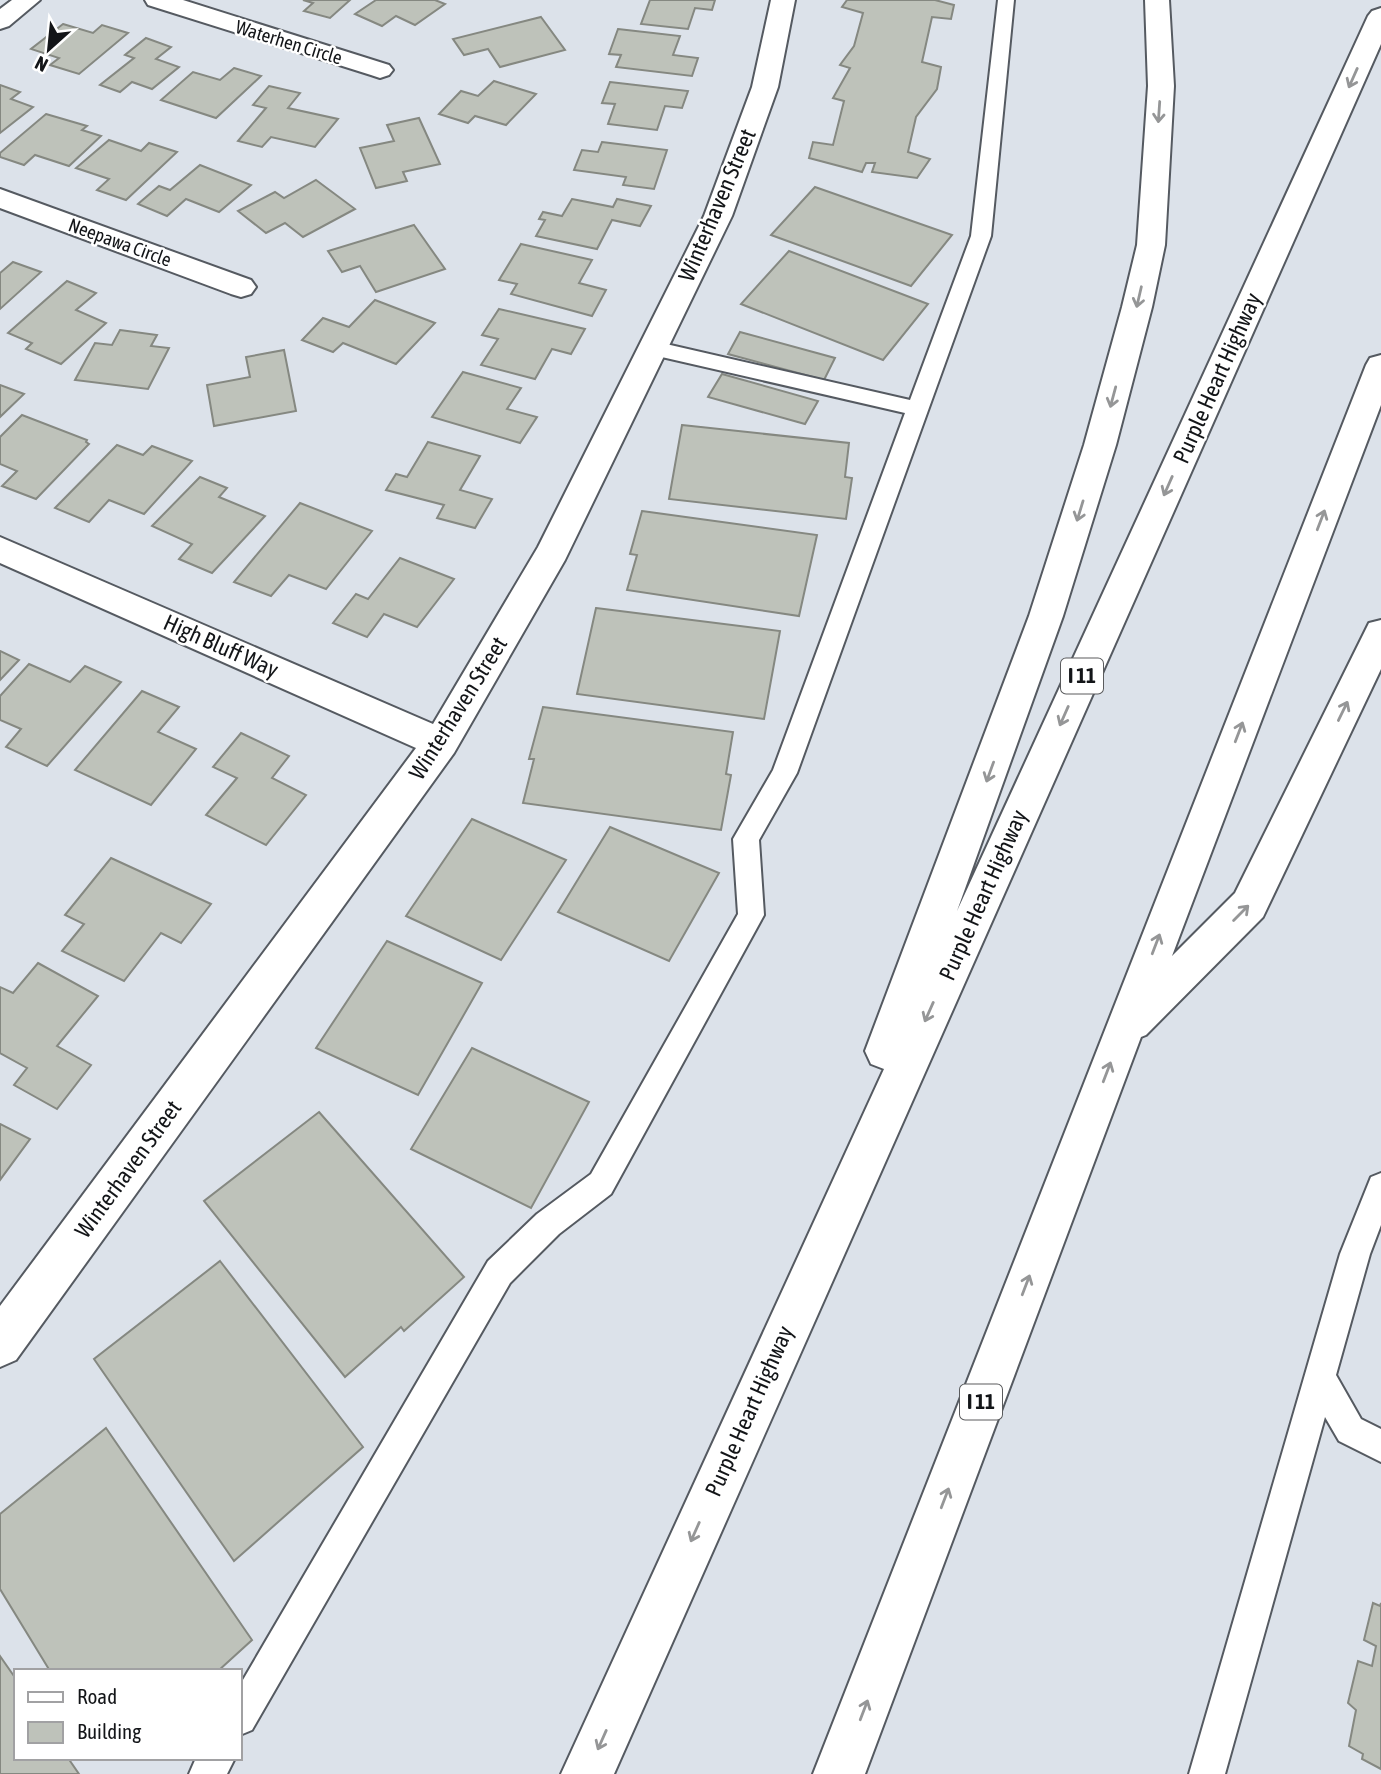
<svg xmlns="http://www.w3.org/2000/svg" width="1381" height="1774" font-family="'Asap Condensed',sans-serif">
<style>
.building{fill:#bec2ba;stroke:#858881;stroke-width:2}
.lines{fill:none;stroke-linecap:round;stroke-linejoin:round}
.lane-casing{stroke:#555a61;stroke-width:4}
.street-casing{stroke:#555a61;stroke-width:4}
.highway-casing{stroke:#555a61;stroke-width:4}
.lane{fill:#fff;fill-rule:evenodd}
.street{fill:#fff;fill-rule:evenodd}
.highway{fill:#fff;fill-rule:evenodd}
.oneway{stroke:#959697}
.labels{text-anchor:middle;stroke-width:5;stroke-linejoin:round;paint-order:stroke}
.far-street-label{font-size:19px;fill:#131518;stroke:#fff}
.shield{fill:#fff;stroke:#5a5b5d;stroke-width:2}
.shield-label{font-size:21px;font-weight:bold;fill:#131518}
.street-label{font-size:23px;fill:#131518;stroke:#fff}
</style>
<rect width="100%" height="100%" fill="#dce2ea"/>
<g class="building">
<polygon points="303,0 350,0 330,18 304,11 313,3"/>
<polygon points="376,0 435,0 445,4 415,25 396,16 382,26 355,14"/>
<polygon points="650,0 715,0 712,10 695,8 688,29 641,24"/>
<polygon points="847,0 935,0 954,5 951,19 932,17 922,62 941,67 937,89 916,117 908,152 930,159 917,178 872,172 875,163 866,163 862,172 809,158 813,142 833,145 844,101 833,98 850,68 840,65 854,46 863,13 842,7"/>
<polygon points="541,17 565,50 500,67 488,49 464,55 453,39"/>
<polygon points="63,24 93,33 102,25 128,33 79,74 50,65 59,58 31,49"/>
<polygon points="618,29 680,36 673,55 698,58 692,76 616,67 621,55 609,54"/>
<polygon points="146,38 171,47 156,59 179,67 152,89 132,82 120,92 100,85 134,58 125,55"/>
<polygon points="234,68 261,76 216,118 161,100 193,72 220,80"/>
<polygon points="494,81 536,94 506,125 475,116 468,123 439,114 461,91 478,96"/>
<polygon points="610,82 688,91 682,108 665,106 657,130 608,124 615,104 602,103"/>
<polygon points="0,85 20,92 11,99 33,107 0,133"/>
<polygon points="269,86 300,93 288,108 338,119 315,147 271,137 262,147 238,141 266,108 253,105"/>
<polygon points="46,114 87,126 82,130 101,136 69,166 35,155 24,165 0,157 0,153"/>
<polygon points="419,118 440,164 403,172 407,181 376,188 360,148 394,141 387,125"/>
<polygon points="109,140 141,151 149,143 177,152 126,200 97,190 109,179 76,168"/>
<polygon points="602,142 667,150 654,189 623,185 626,177 574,170 582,150 598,152"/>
<polygon points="200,165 251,185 219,212 186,199 167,216 138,204 159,186 170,190"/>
<polygon points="316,180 355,209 303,237 285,223 266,233 238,211 275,192 284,198"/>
<polygon points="815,187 952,235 911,286 771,235"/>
<polygon points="572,199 613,207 617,199 651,206 640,226 612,220 597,249 536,236 545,220 539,219 543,212 562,216"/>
<polygon points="414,225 445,269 376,292 360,266 342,272 328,251"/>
<polygon points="521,244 592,260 579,283 606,290 592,316 511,294 517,284 499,280"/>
<polygon points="789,251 928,304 883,360 741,304"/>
<polygon points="13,262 41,272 0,309 0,273"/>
<polygon points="67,281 96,293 76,310 106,323 61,364 26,349 32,343 8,333"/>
<polygon points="375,300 435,323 396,364 343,343 333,352 302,340 323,318 349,327"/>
<polygon points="499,309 585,329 571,354 552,349 535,379 481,365 498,339 482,335"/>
<polygon points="120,330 157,335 151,346 169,348 148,389 75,380 95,343 112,345"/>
<polygon points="740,332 835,358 824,380 728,354"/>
<polygon points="284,350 296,411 214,426 207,385 250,377 246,357"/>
<polygon points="463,372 521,388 507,409 537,417 520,443 432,417"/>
<polygon points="722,374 818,401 805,424 708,397"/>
<polygon points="0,385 24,394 0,417"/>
<polygon points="22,415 87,440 86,442 89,444 36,499 2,486 17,471 0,464 0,437"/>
<polygon points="682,425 849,443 845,477 852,478 846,519 669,499"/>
<polygon points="428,442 480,456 460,490 492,499 475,528 437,518 444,505 386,490 396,474 407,477"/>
<polygon points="117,445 143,455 152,446 192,461 144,514 109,500 89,522 55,508"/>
<polygon points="200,477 227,488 219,497 265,516 212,573 179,559 192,544 152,526"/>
<polygon points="300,503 372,531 326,589 289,575 271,596 234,582"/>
<polygon points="642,511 817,535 799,616 627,590 637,555 630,554"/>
<polygon points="400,558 454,579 417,627 384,614 367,637 333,623 356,594 368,599"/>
<polygon points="596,608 780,631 764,719 577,694"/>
<polygon points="0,651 19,660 0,680"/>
<polygon points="29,664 70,682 85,666 121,682 47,766 6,747 21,729 0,720 0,696"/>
<polygon points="142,691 179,707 158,732 196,749 151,805 75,770"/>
<polygon points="543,707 733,732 726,774 731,775 721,830 523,803 534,759 529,759"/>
<polygon points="241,733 289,756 272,778 306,795 266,845 206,815 237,778 213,767"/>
<polygon points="472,819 566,860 501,960 406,916"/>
<polygon points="610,827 719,873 669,961 558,912"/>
<polygon points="111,858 211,904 181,943 161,933 124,981 62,951 84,924 65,915"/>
<polygon points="387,941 482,983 418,1095 316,1048"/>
<polygon points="38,963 98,996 57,1046 91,1065 57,1109 14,1085 27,1068 0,1053 0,987 13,993"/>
<polygon points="472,1048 589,1102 531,1208 411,1149"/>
<polygon points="319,1112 464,1277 404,1331 401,1327 345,1377 204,1201"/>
<polygon points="0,1124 30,1139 0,1180"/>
<polygon points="220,1261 363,1447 234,1561 94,1359"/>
<polygon points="106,1428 252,1640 218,1671 50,1671 0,1589 0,1514"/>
<polygon points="1373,1603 1380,1606 1381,1603 1381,1769 1362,1759 1363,1754 1349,1746 1356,1710 1348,1703 1358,1661 1372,1666 1376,1646 1364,1640"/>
<polygon points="0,1656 16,1679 16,1758 68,1758 79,1774 0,1774"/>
</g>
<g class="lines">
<defs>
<g id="lane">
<polygon points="998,0 1014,0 991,236 797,773 759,840 764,915 611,1194 559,1234 510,1283 252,1730 240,1735 240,1685 488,1261 537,1214 591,1174 738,914 733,839 773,770 905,413 653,355 646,353 643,348 646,343 653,341 910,400 971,236"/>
<polygon points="1381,1173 1381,1225 1370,1254 1336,1375 1361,1419 1381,1429 1381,1462 1339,1441 1325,1417 1225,1774 1189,1774 1340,1254 1371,1177"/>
<polygon points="196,1758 235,1758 227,1774 189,1774"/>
</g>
<g id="street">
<polygon points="12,0 40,0 9,26 0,29 0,9"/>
<polygon points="145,0 183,0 389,65 393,70 389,75 380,78 371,75 148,5"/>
<polygon points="771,0 795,0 778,87 732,216 565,560 454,753 16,1360 0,1367 0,1306 416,748 0,563 0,537 433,724 538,547 704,216 752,87"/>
<polygon points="0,189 251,280 256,287 251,294 241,297 231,294 0,208"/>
</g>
<g id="highway">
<polygon points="1145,0 1169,0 1174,86 1165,245 1152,307 1116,445 1063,616 957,911 1368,16 1372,11 1381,8 1381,44 614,1774 561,1774 884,1069 871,1064 865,1051 1029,616 1084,445 1122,307 1137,245 1148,86"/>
<polygon points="1381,355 1381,405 1172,956 1235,893 1369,623 1381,620 1381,669 1263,917 1146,1035 1141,1037 865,1774 813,1774 1366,365 1370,358"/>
</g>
</defs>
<use href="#lane" class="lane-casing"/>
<use href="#street" class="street-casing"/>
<use href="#highway" class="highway-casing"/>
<use href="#lane" class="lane"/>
<use href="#street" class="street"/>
<use href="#highway" class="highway"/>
</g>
<defs><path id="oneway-shaft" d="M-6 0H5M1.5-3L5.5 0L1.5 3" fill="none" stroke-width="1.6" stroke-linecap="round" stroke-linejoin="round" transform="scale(1.75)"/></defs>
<g class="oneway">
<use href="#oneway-shaft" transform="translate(1353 78) rotate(114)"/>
<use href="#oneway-shaft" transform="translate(1159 112) rotate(94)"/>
<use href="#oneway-shaft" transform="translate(1139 297) rotate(103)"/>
<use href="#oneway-shaft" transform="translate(1113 397) rotate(105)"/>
<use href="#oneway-shaft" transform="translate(1168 486) rotate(114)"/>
<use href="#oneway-shaft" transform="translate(1080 511) rotate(107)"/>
<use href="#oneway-shaft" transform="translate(1321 520) rotate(-69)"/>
<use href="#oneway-shaft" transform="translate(1343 711) rotate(-64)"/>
<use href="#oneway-shaft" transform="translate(1064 716) rotate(114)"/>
<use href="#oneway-shaft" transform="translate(1239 732) rotate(-69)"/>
<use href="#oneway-shaft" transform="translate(990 772) rotate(110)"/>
<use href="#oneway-shaft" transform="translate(1241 913) rotate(-45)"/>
<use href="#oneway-shaft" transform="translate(1156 944) rotate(-69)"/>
<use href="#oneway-shaft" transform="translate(929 1012) rotate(114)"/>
<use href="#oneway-shaft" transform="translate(1107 1072) rotate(-69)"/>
<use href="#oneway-shaft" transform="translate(1026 1285) rotate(-69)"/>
<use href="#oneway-shaft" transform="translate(945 1498) rotate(-69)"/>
<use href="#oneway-shaft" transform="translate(695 1532) rotate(114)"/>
<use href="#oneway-shaft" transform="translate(864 1710) rotate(-69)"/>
<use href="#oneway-shaft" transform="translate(602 1740) rotate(114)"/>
</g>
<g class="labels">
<g class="far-street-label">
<text transform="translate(289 42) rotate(17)" y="7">Waterhen Circle</text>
<text transform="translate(120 242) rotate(20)" y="7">Neepawa Circle</text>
</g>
<g class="shield">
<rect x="1061" y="658.5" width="42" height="35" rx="5"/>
<rect x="960" y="1384.5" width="42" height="35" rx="5"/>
</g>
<g class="shield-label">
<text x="1082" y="683">I 11</text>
<text x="981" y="1409">I 11</text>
</g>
<g class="street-label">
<text transform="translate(717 205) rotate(-67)" y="8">Winterhaven Street</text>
<text transform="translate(1217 378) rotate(-66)" y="8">Purple Heart Highway</text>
<text transform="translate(221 646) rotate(24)" y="8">High Bluff Way</text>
<text transform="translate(458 708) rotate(-58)" y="8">Winterhaven Street</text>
<text transform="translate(983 895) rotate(-66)" y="8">Purple Heart Highway</text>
<text transform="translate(128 1169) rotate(-54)" y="8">Winterhaven Street</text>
<text transform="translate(749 1411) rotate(-66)" y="8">Purple Heart Highway</text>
</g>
</g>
<rect x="14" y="1669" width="228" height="91" fill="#ffffff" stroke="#a1a1a3" stroke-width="2"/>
<rect x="28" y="1692" width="35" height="10" fill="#ffffff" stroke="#a1a1a3" stroke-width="2"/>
<text x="77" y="1704" font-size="21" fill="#131518">Road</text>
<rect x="28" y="1722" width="35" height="21" fill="#bec2ba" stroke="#a1a1a3" stroke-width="2"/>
<text x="77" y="1739" font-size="21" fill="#131518">Building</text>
<g transform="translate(49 49) rotate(207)" stroke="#ffffff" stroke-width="5" paint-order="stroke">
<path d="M0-5L12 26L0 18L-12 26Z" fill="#131518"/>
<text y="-10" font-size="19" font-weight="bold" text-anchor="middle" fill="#131518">N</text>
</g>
</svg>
